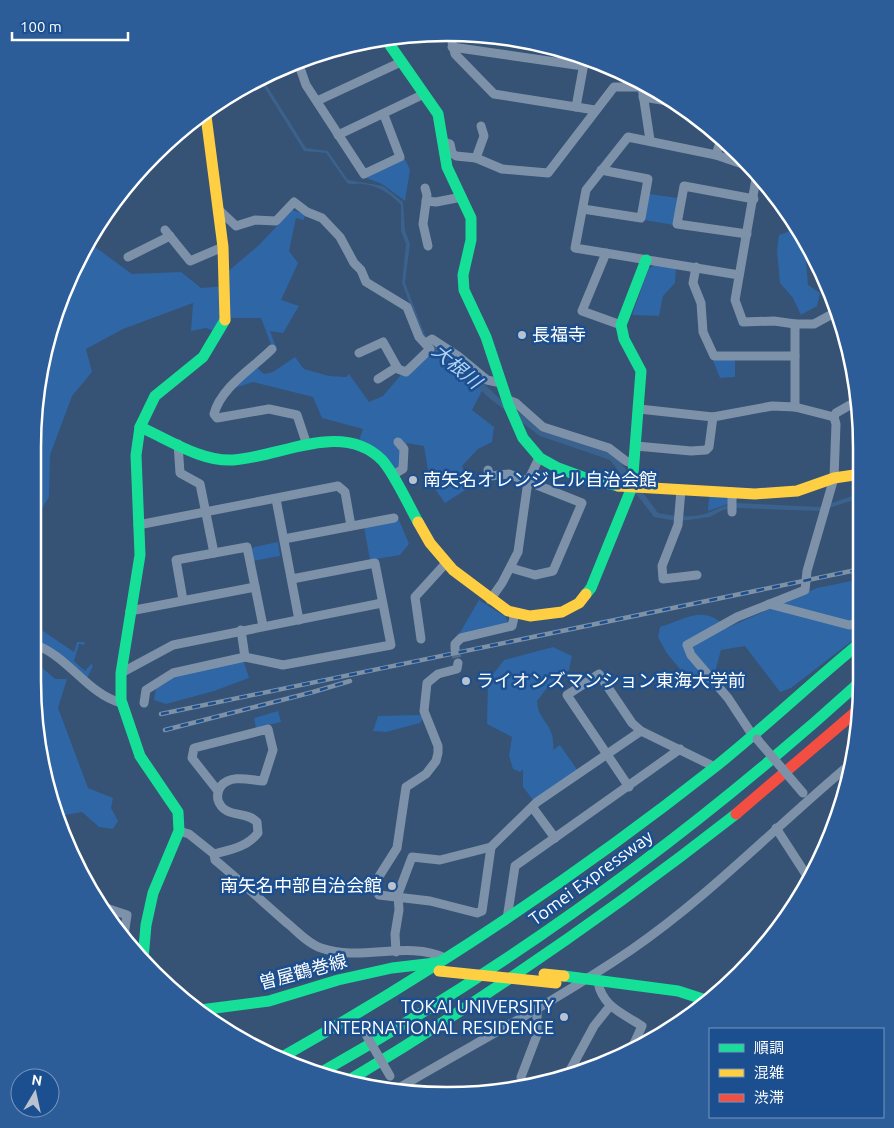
<svg xmlns="http://www.w3.org/2000/svg" width="894" height="1128" font-family="Ubuntu,'Noto Sans JP',sans-serif">
<style>
.green{fill:#2f66a5}
.water{fill:#3b618d}
.lines{fill:none;stroke-linecap:round;stroke-linejoin:round}
.street-tunnel{stroke:#546c89;stroke-width:9;stroke-dasharray:9 4.5;stroke-linecap:butt}
.street{stroke:#7d92a8;stroke-width:9}
.fast{stroke:#16e098;stroke-width:11}
.slow{stroke:#ffcf43;stroke-width:11}
.jam{stroke:#f24e42;stroke-width:11}
.rail-casing{stroke:#7e92a7;stroke-width:4.5}
.rail{stroke:#1b4f8f;stroke-width:2.5;stroke-dasharray:8;stroke-linecap:butt}
.street-bridge{stroke:#7d92a8;stroke-width:9}
.slow-bridge{stroke:#ffcf43;stroke-width:11}
.poi-dot{fill:#b9c2ce;stroke:#1b4f8f;stroke-width:2}
.labels{text-anchor:middle;stroke-width:5;stroke-linejoin:round;paint-order:stroke}
.poi-label{font-size:18px;fill:#fff;stroke:#1b4f8f;text-anchor:start}
.street-label{font-size:18px;fill:#fff;stroke:#1b4f8f}
.water-label{font-size:19px;font-style:italic;fill:#b5d3f5;stroke:#1b4f8f}
.rim{fill:none;stroke:#fff;stroke-width:2.5}
</style>
<rect width="100%" height="100%" fill="#365274"/>
<g class="green">
<polygon points="405,159 410,170 405,201 382,184 364,177"/>
<polygon points="649,194 678,198 674,225 644,220"/>
<polygon points="292,210 305,214 304,220 296,218 289,251 298,263 281,300 299,306 283,333 270,331 277,350 255,366 264,374 273,372 295,357 304,369 329,376 346,377 349,374 369,402 383,396 422,350 452,363 483,389 472,410 494,427 492,442 478,449 462,466 470,487 445,503 430,482 424,446 407,443 401,467 394,471 359,440 363,429 322,418 313,397 253,382 228,390 272,347 261,318 226,318 219,333 206,328 191,331 193,303 123,329 86,349 92,372 72,396 50,455 49,497 40,512 33,507 33,420 55,314 87,241 132,274 181,272 201,288 226,286 226,273 259,245"/>
<polygon points="794,224 810,250 805,250 808,285 820,293 817,306 801,315 793,298 780,283 777,251 779,235 793,230"/>
<polygon points="655,265 676,268 675,283 663,296 659,316 632,315 649,268"/>
<polygon points="712,358 735,359 735,377 720,378"/>
<polygon points="709,496 728,497 728,504 708,511"/>
<polygon points="399,520 409,544 400,555 370,560 364,527"/>
<polygon points="278,542 280,556 253,561 251,550 254,547"/>
<path d="M 861,579 L 861,634 L 791,688 L 780,692 L 745,646 L 721,650 L 711,687 L 687,678 L 666,652 L 658,637 L 660,627 C 688,618 704,604 727,628 L 817,588 Z"/>
<polygon points="479,600 506,617 508,624 458,636"/>
<polygon points="34,625 74,652 77,642 85,642 84,645 79,644 74,661 85,671 91,664 93,666 86,680 58,653 33,639"/>
<path d="M 553,647 L 572,656 L 569,670 L 547,688 L 537,701 C 538,722 556,724 553,750 L 560,745 L 578,771 L 533,800 L 523,787 L 523,769 L 520,772 L 513,769 L 509,756 L 512,737 L 487,724 L 488,681 L 504,660 Z"/>
<polygon points="245,657 244,662 249,678 214,691 166,704 154,700 157,683 173,673"/>
<polygon points="33,664 39,665 55,679 67,679 58,708 88,788 113,798 111,808 118,821 113,829 99,827 82,812 65,815 61,822 47,788 33,681"/>
<polygon points="278,711 281,722 256,728 254,718"/>
<polygon points="422,715 423,719 420,723 386,732 373,731 378,716"/>
</g>
<path class="water" d="M 262,78 L 306,148 L 328,151 L 348,180 L 383,186 L 403,202 L 405,230 L 410,244 L 405,283 L 425,335 L 436,347 L 474,374 L 500,399 L 542,429 L 604,450 L 619,460 L 658,513 C 674,516 694,519 710,512 C 719,508 725,505 736,503 L 820,507 L 861,493 L 861,498 L 819,511 L 737,508 L 723,510 L 710,517 L 689,520 L 676,521 L 654,517 L 610,460 L 540,436 L 489,398 L 452,362 L 433,351 L 422,337 L 402,283 L 406,244 L 401,231 L 401,205 C 391,194 377,185 362,184 C 356,183 352,186 347,183 L 326,153 L 304,151 L 259,79 Z"/>
<g class="lines">
<polyline class="street-tunnel" points="455,649 458,663"/>
<g class="street">
<polyline points="450,34 455,54 494,94 595,110"/>
<polyline points="452,47 583,66"/>
<polyline points="315,54 298,62 306,85 364,174 400,157 384,115"/>
<polyline points="643,97 674,102"/>
<polyline points="317,101 401,62"/>
<polyline points="576,107 585,58"/>
<polyline points="691,114 691,113"/>
<polyline points="338,135 424,94"/>
<polyline points="444,142 450,144 452,153 456,156 476,158 502,169 548,173 614,87 642,87 650,140"/>
<polyline points="716,155 721,139"/>
<polyline points="476,158 484,136 481,126"/>
<polyline points="757,173 735,300 743,322 774,321 795,324 814,324 836,312"/>
<polyline points="425,188 427,195 423,224 428,246"/>
<polyline points="426,201 436,202 462,197"/>
<polyline points="583,209 641,218 648,179 601,170"/>
<polyline points="219,210 236,226 255,220 276,221 294,202 307,212 322,218 340,237 354,263 361,270 366,282 407,307 419,337 430,349 406,372 398,369 383,342 359,353"/>
<polyline points="165,230 190,261 223,247"/>
<polyline points="747,234 677,224 684,186 754,199"/>
<polyline points="606,253 582,311 621,325"/>
<polyline points="128,257 170,236"/>
<polyline points="696,267 693,283 701,303 703,332 714,356 795,356"/>
<polyline points="739,275 575,248 586,190 628,137 716,155 751,167"/>
<polyline points="795,324 795,407"/>
<polyline points="426,343 432,339 458,356 487,380 501,383"/>
<path d="M 272,349 C 253,368 221,387 214,414 L 217,418 L 269,409 L 297,415 L 307,445"/>
<polyline points="378,379 397,367"/>
<polyline points="508,400 516,403 543,427 609,448 626,461 634,464"/>
<polyline points="639,409 713,417 772,406 795,407 834,417"/>
<polyline points="834,417 836,413 857,401"/>
<polyline points="178,444 180,473 200,484 214,553"/>
<polyline points="636,446 691,451 706,450 709,447 713,417"/>
<polyline points="488,470 490,476 509,474 582,503 553,571 535,575 511,568"/>
<polyline points="393,475 403,469 404,449 398,442"/>
<polyline points="681,490 678,525 662,566 663,579 697,575"/>
<polyline points="732,492 732,512"/>
<polyline points="276,499 299,620"/>
<polyline points="138,525 338,486 345,492 351,526"/>
<polyline points="284,539 394,518"/>
<polyline points="183,600 176,560 247,547 263,626"/>
<polyline points="490,600 502,583 518,552 528,481 539,458"/>
<polyline points="769,604 849,625 855,624 861,620"/>
<polyline points="130,611 255,587"/>
<polyline points="241,630 245,657"/>
<polyline points="421,639 415,597 446,563"/>
<path d="M 33,644 C 68,655 86,693 121,703"/>
<polyline points="455,649 455,644 461,638 512,626 515,613"/>
<polyline points="458,663 457,669 438,674 427,683 424,711 438,746 438,753 436,761 426,774 406,787 397,848 378,878 375,890 379,895 430,901 477,913 482,911 491,847"/>
<polyline points="121,673 173,645 382,603"/>
<polyline points="144,703 146,690 173,673 245,657 283,665 391,645 375,563 292,579"/>
<polyline points="757,739 753,736 728,698 691,655 687,645 737,617 805,590 807,571 834,478 836,424 834,417"/>
<polyline points="629,787 567,695 599,674 632,723 641,731 715,767"/>
<polyline points="533,808 555,838"/>
<polyline points="776,828 809,879"/>
<path d="M 179,831 L 189,834 L 214,854 C 230,850 247,847 258,833 L 257,822 C 246,810 224,819 218,800 C 217,795 218,790 221,786 C 231,774 250,780 263,781 L 273,750 L 268,729 L 194,748 L 192,758 L 218,791"/>
<path d="M 214,854 L 215,860 C 239,880 263,902 287,923 C 297,931 308,944 321,948 C 361,962 408,940 445,958"/>
<polyline points="103,907 127,915 124,935"/>
<polyline points="507,919 515,866 680,749"/>
<polyline points="396,952 395,934 399,910 398,894 412,857 440,860 491,847 537,802 641,731"/>
<path d="M 598,982 C 602,1006 622,1013 642,1026 L 631,1050"/>
<polyline points="567,1076 594,1026 610,1006"/>
<polyline points="521,1077 537,1035 537,1009"/>
<path d="M 397,1089 C 475,1043 556,1001 631,950 C 711,895 779,823 854,761"/>
</g>
<g class="fast">
<polyline points="385,38 438,114 447,167 471,218 471,240 463,275 464,290 486,337 509,406 523,438 540,458 558,468 588,479 618,486"/>
<path d="M 140,427 C 168,439 201,462 233,460 C 281,457 342,420 382,460 C 394,473 409,506 418,522"/>
<polyline points="586,594 591,588 632,487 641,371 624,339 621,325 646,260"/>
<polyline points="143,959 146,925 153,893 179,831 178,812 140,756 121,700 121,673 140,555 136,455 140,427 155,396 203,357 225,320"/>
<polyline points="564,976 678,991 709,1001"/>
<polyline points="200,1010 269,1001 338,980 392,968 435,963"/>
<path d="M 282,1057 C 434,971 578,875 715,767 C 765,727 811,683 861,642"/>
<path d="M 320,1073 C 515,963 695,832 861,681"/>
<path d="M 346,1082 C 482,1001 611,912 736,814"/>
</g>
<g class="slow">
<polyline points="206,116 223,247 225,320"/>
<polyline points="618,486 755,494 797,491 834,478 861,474"/>
<polyline points="418,522 430,543 453,570 508,611 530,616 562,612 579,603 586,594"/>
</g>
<polyline class="jam" points="736,814 859,709"/>
<defs>
<g id="rail">
<polyline points="161,714 861,569"/>
<polyline points="165,730 313,692 350,681"/>
</g>
</defs>
<use href="#rail" class="rail-casing"/>
<use href="#rail" class="rail"/>
<g class="street-bridge">
<polyline points="757,739 803,793"/>
<polyline points="361,1026 390,1076"/>
</g>
<g class="slow-bridge">
<polyline points="439,971 556,983"/>
<polyline points="544,974 564,976"/>
</g>
</g>
<g class="poi-dot">
<circle cx="522" cy="335" r="5"/>
<circle cx="413" cy="480" r="5"/>
<circle cx="466" cy="681" r="5"/>
<circle cx="392" cy="886" r="5"/>
<circle cx="564" cy="1017" r="5"/>
</g>
<g class="labels">
<g class="poi-label">
<text x="532" y="341">長福寺</text>
<text x="423" y="486">南矢名オレンジヒル自治会館</text>
<text x="476" y="687">ライオンズマンション東海大学前</text>
<text x="382" y="892" text-anchor="end">南矢名中部自治会館</text>
<text x="554" y="1013" text-anchor="end">TOKAI UNIVERSITY<tspan x="554" dy="21">INTERNATIONAL RESIDENCE</tspan></text>
</g>
<g class="street-label">
<text transform="translate(591 878) rotate(-36)" y="6">Tomei Expressway</text>
<text transform="translate(303 972) rotate(-15)" y="6">曽屋鶴巻線</text>
</g>
<g class="water-label">
<text transform="translate(457 366) rotate(40)" y="7">大根川</text>
</g>
</g>
<path d="M0 0H894V1128H0ZM447 41H447A406 406 0 0 1 853 447V681A406 406 0 0 1 447 1087H447A406 406 0 0 1 41 681V447A406 406 0 0 1 447 41Z" fill="#2d5d98" fill-rule="evenodd"/>
<path class="rim" d="M447 41H447A406 406 0 0 1 853 447V681A406 406 0 0 1 447 1087H447A406 406 0 0 1 41 681V447A406 406 0 0 1 447 41Z"/>
<rect x="709" y="1028" width="175" height="90" fill="#1b4f8f" stroke="#7695bc"/>
<rect x="719" y="1044" width="25" height="8" fill="#16e098" stroke="#7695bc"/>
<text x="754" y="1053" font-size="15" fill="#ffffff">順調</text>
<rect x="719" y="1069" width="25" height="8" fill="#ffcf43" stroke="#7695bc"/>
<text x="754" y="1078" font-size="15" fill="#ffffff">混雑</text>
<rect x="719" y="1094" width="25" height="8" fill="#f24e42" stroke="#7695bc"/>
<text x="754" y="1103" font-size="15" fill="#ffffff">渋滞</text>
<g transform="translate(35 1093) rotate(9)"><circle r="24" fill="#1b4f8f" stroke="#7695bc"/>
<path d="M0-4L9 19L0 12L-9 19Z" fill="#b9c2ce"/>
<text y="-8" font-size="14" font-weight="bold" text-anchor="middle" fill="#ffffff">N</text>
</g>
<path d="M12 32v8h116v-8" fill="none" stroke="#ffffff" stroke-width="2.5"/>
<text x="20" y="32" font-size="15" fill="#ffffff" stroke="#1b4f8f" stroke-width="4" paint-order="stroke">100 m</text>
</svg>
